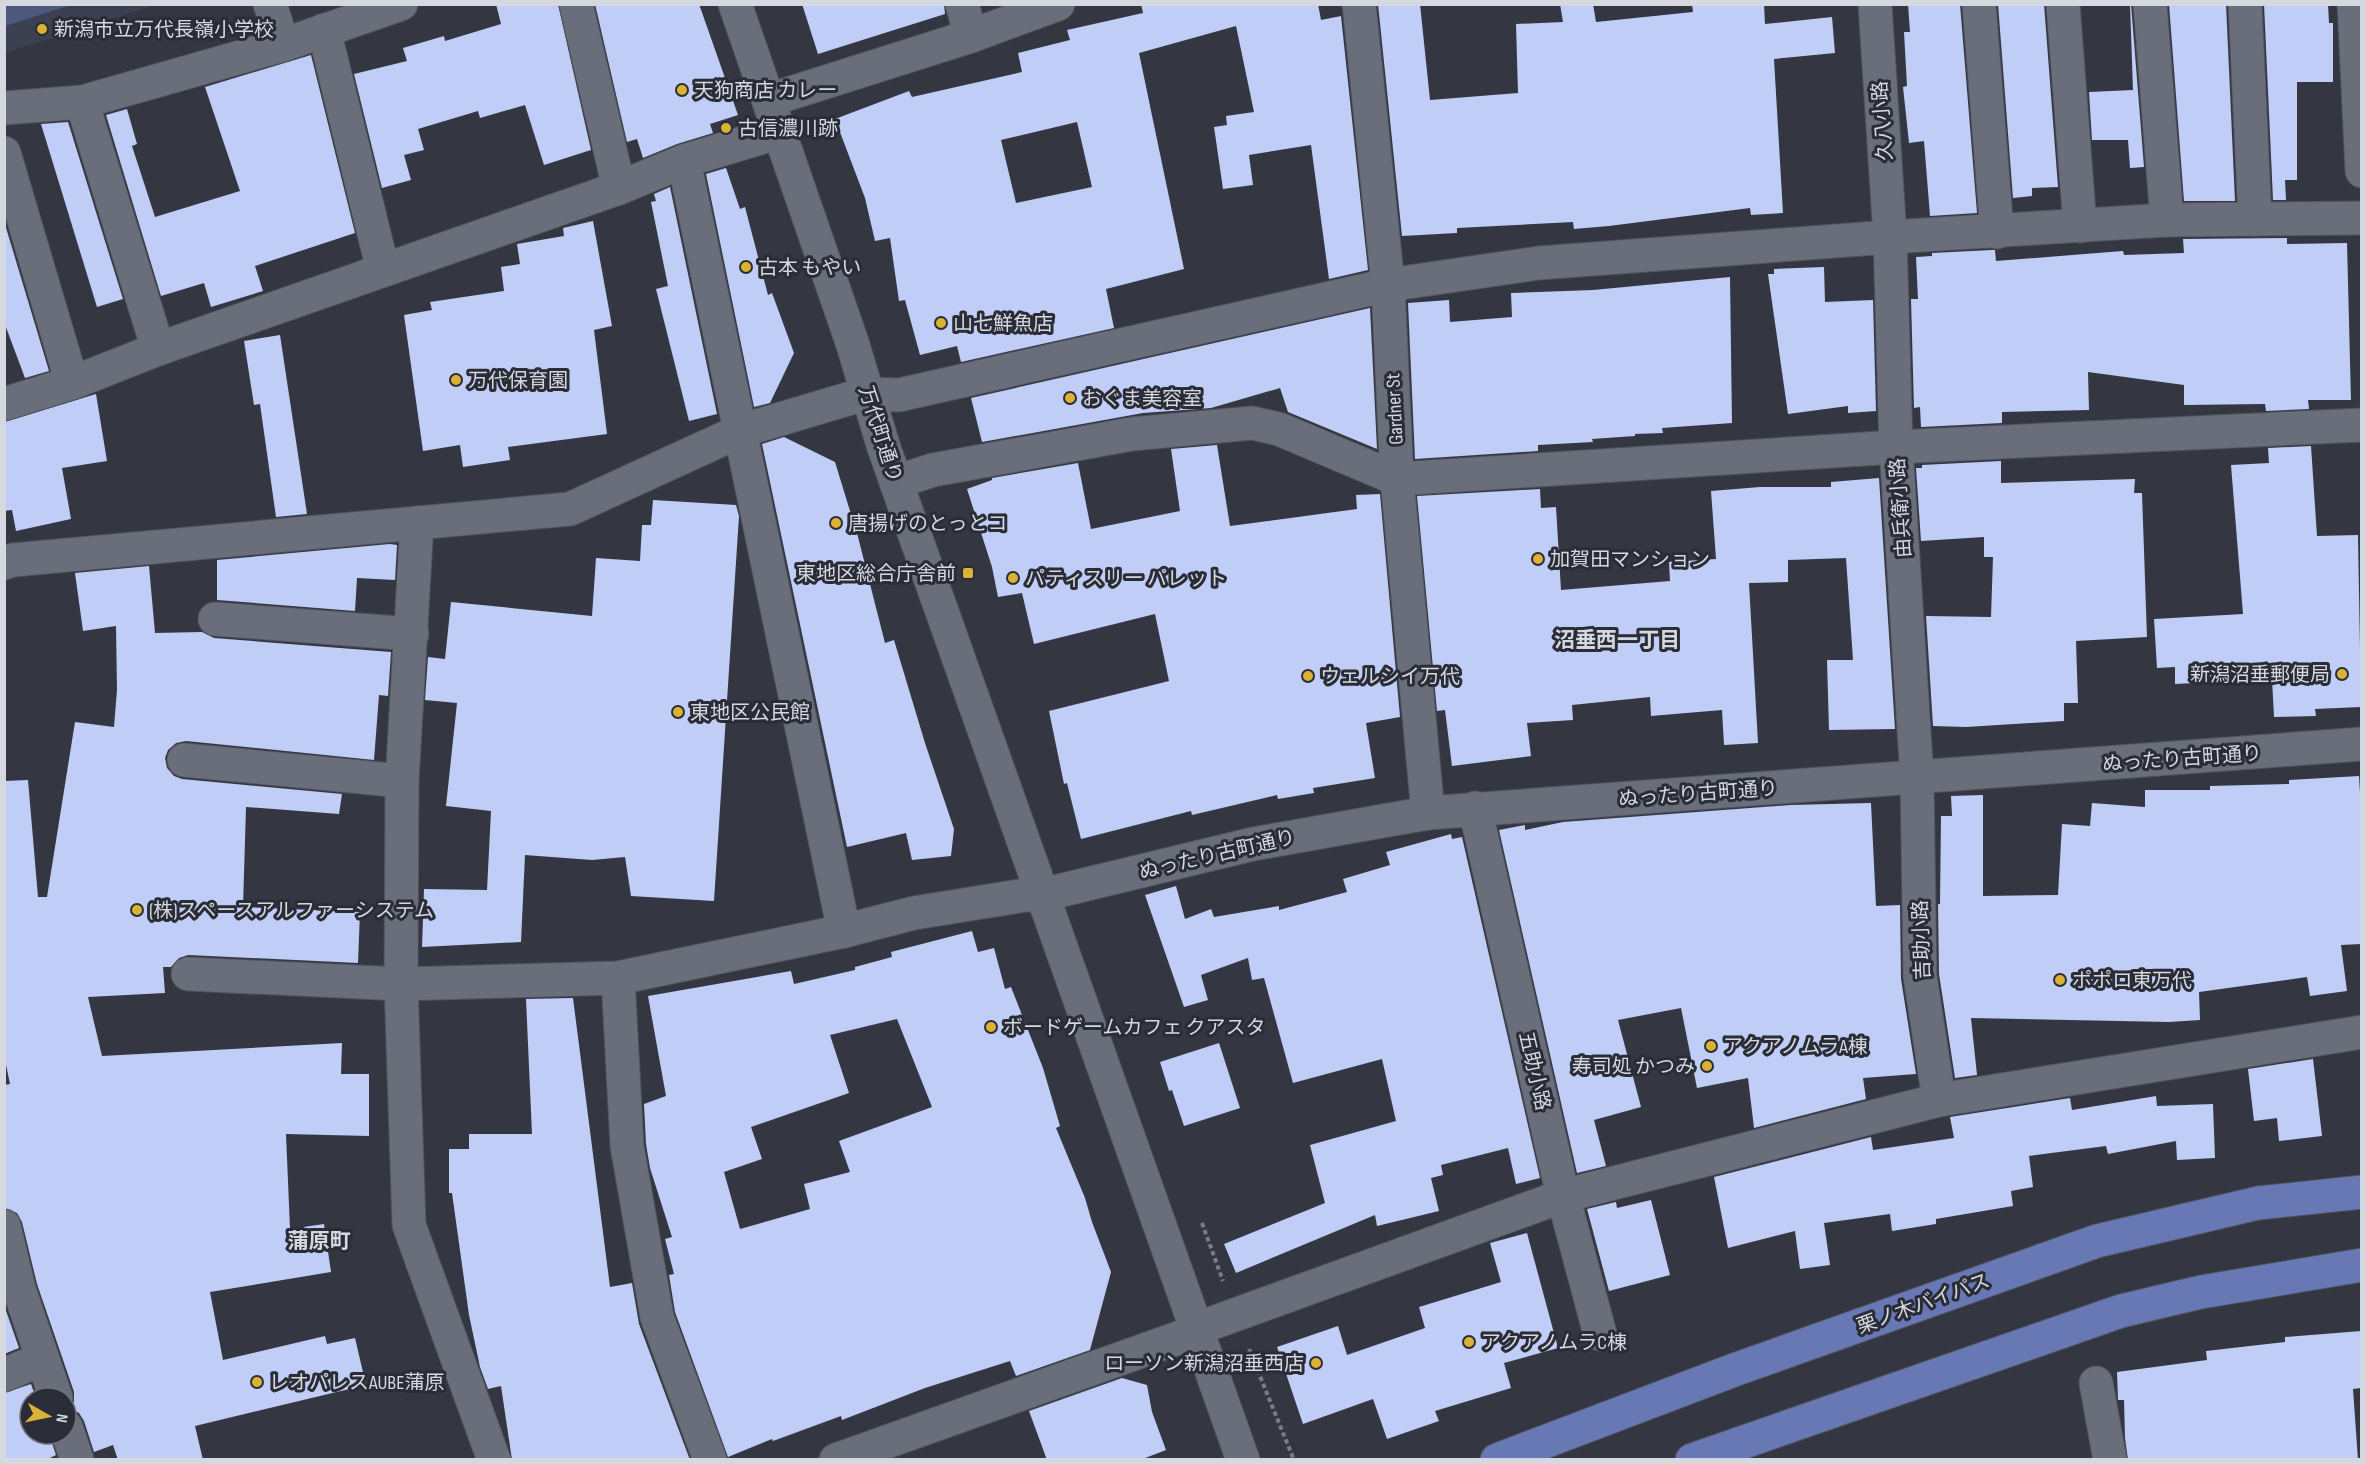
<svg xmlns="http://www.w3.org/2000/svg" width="2366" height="1464" font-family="'Sofia Sans Condensed','Noto Sans JP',sans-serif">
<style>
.built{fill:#3b4151}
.green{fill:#4c587d}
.building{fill:#bfcdf7;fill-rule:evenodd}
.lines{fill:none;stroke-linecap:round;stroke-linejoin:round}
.minor-casing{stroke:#4f535c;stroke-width:35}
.major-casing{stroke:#4f535c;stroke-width:35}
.path{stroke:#797c85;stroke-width:4;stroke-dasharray:4.5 3;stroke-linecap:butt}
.minor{stroke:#696e7a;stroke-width:33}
.major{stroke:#6778b4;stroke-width:33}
.poi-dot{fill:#dbb233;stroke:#2a2d38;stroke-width:2}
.labels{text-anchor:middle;stroke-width:6;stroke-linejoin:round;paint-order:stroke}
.poi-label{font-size:20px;fill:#d6d8df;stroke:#2a2d38;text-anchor:start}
.street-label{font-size:20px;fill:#d6d8df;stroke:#2a2d38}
.neighbourhood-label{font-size:21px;font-weight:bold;fill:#d6d8df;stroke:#2a2d38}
</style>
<rect width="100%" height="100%" fill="#343742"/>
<polygon class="built" points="5,4 155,5 5,53"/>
<polygon class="green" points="5,4 71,4 71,5 5,26"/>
<g class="building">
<polygon points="496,4 558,4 591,150 544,165 525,105 480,118 478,111 418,129 424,150 404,155 411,180 382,188 354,74 407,61 403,48 444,36 445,41 501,24"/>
<polygon points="595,4 699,4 738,115 710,124 713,133 677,144 643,158 637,139 627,142"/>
<polygon points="802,4 944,4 945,14 818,54"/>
<path d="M 1141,4 L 1318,4 L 1321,20 L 1341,16 L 1368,270 L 1329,279 L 1311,145 L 1249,155 L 1253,185 L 1223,189 L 1214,127 L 1227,125 L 1226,116 L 1254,112 L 1236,26 L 1139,53 L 1184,269 L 1106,289 L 1114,328 L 961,362 L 957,346 L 920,355 L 905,300 L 899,301 L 890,238 L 875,241 L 865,198 L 835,119 L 909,91 L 912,97 L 1022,72 L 1018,53 L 1070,40 L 1067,30 L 1143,13 ZM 1077,122 L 1092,187 L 1016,203 L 1001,140 Z"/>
<polygon points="1378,4 1420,4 1430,100 1518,93 1516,24 1563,22 1560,4 1593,4 1596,22 1693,12 1692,4 1764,4 1765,24 1832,17 1835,53 1774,59 1783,213 1751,215 1750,208 1609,226 1574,229 1573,222 1457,228 1457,233 1402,236"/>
<polygon points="1908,4 1960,4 1977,213 1930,216 1924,141 1909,143 1903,87 1907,86 1904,32 1910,32"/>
<polygon points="1998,4 2044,4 2058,187 2032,188 2032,196 2013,198"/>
<polygon points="2130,4 2131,4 2144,167 2130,168 2128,140 2092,140 2089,92 2133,90"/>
<polygon points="2169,4 2226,4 2235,201 2184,201"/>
<polygon points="2264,4 2328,4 2329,23 2333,23 2333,82 2297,82 2297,180 2285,180 2286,200 2273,200"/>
<polygon points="311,55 355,233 255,266 263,291 211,307 204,283 161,296 106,115 127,109 137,144 132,146 155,217 240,191 205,87"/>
<polygon points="68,122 123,299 97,307 41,124"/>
<polygon points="726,168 740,209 745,207 768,295 772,293 794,353 770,403 754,407 706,174"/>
<polygon points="670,187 717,414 689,421 656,289 668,286 651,202 656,201 654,194"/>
<polygon points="4,221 49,371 25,378 4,322"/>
<polygon points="593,221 612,326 594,330 607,434 508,447 510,460 463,467 460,445 423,451 404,315 432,310 430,302 504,291 501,267 520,264 517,244 564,236 563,228"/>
<polygon points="2287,238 2287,244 2347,243 2351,400 2308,400 2309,409 2266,411 2265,404 2184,405 2184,385 2088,372 2089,410 2002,412 2002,423 1921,427 1920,407 1914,408 1911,299 1918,299 1916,257 1932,256 1932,253 1992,250 1995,250 1996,261 2123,251 2124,255 2184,253 2183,239"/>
<polygon points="1824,267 1825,302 1873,300 1876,411 1848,413 1848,406 1788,414 1768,274 1774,274 1774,269"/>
<polygon points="1730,277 1732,423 1662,428 1663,433 1635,434 1635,436 1592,439 1593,442 1538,445 1538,451 1415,459 1408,303 1449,300 1450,322 1512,317 1511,293 1593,290"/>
<polygon points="1370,308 1377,449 1288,412 1280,388 1211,408 1143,413 982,442 971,398"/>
<polygon points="280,335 307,514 276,517 260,404 254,405 244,341"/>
<polygon points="96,394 107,461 62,468 71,519 16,531 12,510 4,511 4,422"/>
<polygon points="784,437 835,462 858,537 885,643 894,640 925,743 954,829 951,856 912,860 906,833 847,847 762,444"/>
<polygon points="1217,445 1230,526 1357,509 1356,495 1380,494 1400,717 1366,723 1375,778 1313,788 1314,793 1278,799 1277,795 1192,815 1191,811 1081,839 1067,783 1064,784 1049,711 1169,681 1155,614 1034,644 1022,593 998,597 992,567 967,489 992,480 992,478 1078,463 1091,529 1180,511 1171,449"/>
<polygon points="2311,446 2317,536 2358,535 2361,707 2315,709 2316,716 2274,717 2272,679 2175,684 2175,667 2157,668 2154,619 2243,614 2231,465 2269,463 2268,448"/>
<polygon points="2001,461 2001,483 2135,479 2134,493 2142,493 2147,637 2076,641 2078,703 2064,703 2064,721 1966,727 1933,726 1926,616 1991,617 1993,557 1984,557 1984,537 1921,541 1916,468 1922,468 1922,465"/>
<polygon points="1879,478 1895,729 1829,730 1827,660 1853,660 1846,558 1788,560 1788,582 1749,583 1758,743 1724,745 1722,710 1651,716 1650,697 1572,705 1573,720 1527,723 1531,756 1452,766 1445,710 1437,711 1417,496 1540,489 1541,508 1556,507 1561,590 1670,581 1669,562 1716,559 1711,491 1760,487 1831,487 1831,482"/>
<polygon points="653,500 736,505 739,516 714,901 631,896 625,857 592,860 525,855 521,942 422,947 424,889 487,890 491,811 446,806 457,703 425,700 428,657 445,659 451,602 592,616 596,558 640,561 642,525 651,525"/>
<polygon points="390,544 397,545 395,580 357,578 355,611 217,600 217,560"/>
<polygon points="149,566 155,633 202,632 214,638 391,652 388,696 379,695 374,760 186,741 176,743 168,750 165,758 167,768 174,776 182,779 342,794 339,814 246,807 243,907 360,912 358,963 188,955 179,958 171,967 163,967 165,993 88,997 102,1056 342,1043 341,1074 369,1074 369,1136 286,1134 290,1229 324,1224 331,1272 210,1292 223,1360 325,1336 327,1344 355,1338 366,1385 195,1426 203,1460 118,1460 113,1445 94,1452 84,1421 79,1413 71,1409 74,1401 74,1392 37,1284 22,1222 17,1213 4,1208 4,1085 10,1084 4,1055 4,781 28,780 38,897 47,897 75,722 114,727 117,690 116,626 83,631 75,573"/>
<polygon points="2359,776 2361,810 2361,944 2341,945 2347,991 2310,996 2307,977 2199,992 2200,1020 2169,1022 1971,1018 1977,1075 1955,1078 1939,974 1938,904 1940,904 1941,816 1952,816 1951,796 1983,795 1983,896 2058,895 2062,824 2090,826 2092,803 2145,807 2145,790 2210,790 2210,786 2289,784 2289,780"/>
<polygon points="1871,803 1876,906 1900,905 1901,979 1916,1074 1863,1078 1866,1099 1754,1128 1748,1078 1697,1088 1681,1008 1618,1020 1641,1107 1594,1120 1606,1166 1577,1173 1499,830 1525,825 1525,830 1563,822 1791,805"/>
<polygon points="1451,834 1452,839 1462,837 1540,1178 1516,1184 1508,1148 1441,1165 1443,1175 1431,1178 1439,1211 1377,1226 1375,1215 1236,1273 1224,1244 1325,1203 1310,1145 1396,1121 1382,1059 1293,1083 1264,978 1252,980 1248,958 1201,975 1208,1000 1184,1007 1145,895 1176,886 1185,919 1211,909 1214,917 1279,906 1279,910 1347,892 1343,879 1390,865 1386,852"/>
<path d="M 972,931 L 978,952 L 994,948 L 1005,989 L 1011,987 L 1043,1068 L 1060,1126 L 1056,1128 L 1085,1198 L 1092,1222 L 1111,1272 L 1090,1350 L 1016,1376 L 1010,1361 L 925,1388 L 842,1420 L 841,1416 L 773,1441 L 772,1439 L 728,1457 L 675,1312 L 669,1275 L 674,1274 L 665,1239 L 672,1237 L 650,1168 L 646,1144 L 644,1104 L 666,1096 L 648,996 L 791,971 L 794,984 L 855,970 L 855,967 L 892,957 L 891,952 ZM 897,1019 L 932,1107 L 839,1141 L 850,1172 L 804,1184 L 810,1209 L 740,1229 L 724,1172 L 762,1159 L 751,1127 L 849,1093 L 830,1035 Z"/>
<polygon points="573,998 610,1287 632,1283 639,1324 690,1460 512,1460 501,1386 488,1389 480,1367 469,1315 452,1193 449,1193 449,1149 469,1149 469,1134 532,1134 526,999"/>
<polygon points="1219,1043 1240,1108 1184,1126 1172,1090 1169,1091 1160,1062"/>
<polygon points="2313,1059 2322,1136 2279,1141 2277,1118 2254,1121 2248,1069"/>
<polygon points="2156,1096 2157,1106 2213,1104 2215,1158 2177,1160 2176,1141 2108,1154 2106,1146 2029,1156 2033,1187 2011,1191 2013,1206 1936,1219 1936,1224 1892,1231 1890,1214 1824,1223 1830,1265 1800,1269 1795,1231 1728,1248 1714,1177 1871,1137 1873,1150 1954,1138 1950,1117 2070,1098 2072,1110"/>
<polygon points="1651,1200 1670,1275 1609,1291 1587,1209 1616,1202 1617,1208"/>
<polygon points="1527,1233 1558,1348 1504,1363 1511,1388 1435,1411 1439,1421 1387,1439 1373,1399 1303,1424 1277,1347 1338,1326 1347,1355 1425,1328 1419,1307 1501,1282 1490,1243"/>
<polygon points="4,1305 19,1348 4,1354"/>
<polygon points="2361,1331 2361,1388 2353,1389 2358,1460 2128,1460 2125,1438 2124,1400 2118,1400 2117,1372 2207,1360 2206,1351 2285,1342 2285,1337"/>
<polygon points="1122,1378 1147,1385 1152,1412 1166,1450 1140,1460 1047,1460 1029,1411"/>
<polygon points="31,1384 36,1398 30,1398 30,1434 49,1434 56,1455 46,1460 4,1460 4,1393"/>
</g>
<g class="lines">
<defs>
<g id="minor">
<polyline points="270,4 283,45"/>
<polyline points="576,4 619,188"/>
<polyline points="735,4 852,342 884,448 1243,1460"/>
<polyline points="962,4 971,36"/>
<polyline points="1359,4 1388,285 1397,479 1428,813"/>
<polyline points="1875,4 1890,237 1896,447 1917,778 1920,976 1939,1100"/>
<polyline points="1979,4 1997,232"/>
<polyline points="2063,4 2080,226"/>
<polyline points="2150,4 2167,220"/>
<polyline points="2245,4 2255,219"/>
<polyline points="2354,4 2362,171"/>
<polyline points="324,30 383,270"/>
<polyline points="769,100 971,36 1058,4"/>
<polyline points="82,102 158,349"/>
<polyline points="4,108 82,102 283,45 401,4"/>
<polyline points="4,153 72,383"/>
<polyline points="684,161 844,931"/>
<polyline points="4,404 72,383 158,349 619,188 684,161 760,138 779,130"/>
<polyline points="896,482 933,470 1132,434 1252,423 1279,429 1397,479 1896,447 2362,425"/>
<polyline points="417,523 402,781 401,984 409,1225 494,1460"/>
<polyline points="4,563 13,560 570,509 740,431 851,398 868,394 899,395 1388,285 1539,263 1890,237 2167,220 2362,218"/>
<polyline points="215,619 412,634"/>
<polyline points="184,760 402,781"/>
<polyline points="1475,808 1563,1196 1600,1334"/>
<polyline points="188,974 401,984 618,978 844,931 914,913 1026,895 1042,895 1253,844 1428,813 2362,744"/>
<polyline points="618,978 627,1146 657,1317 710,1460"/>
<polyline points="4,1226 19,1289 56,1398"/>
<polyline points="4,1375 42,1359"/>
<polyline points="2096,1383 2110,1460"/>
<polyline points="66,1427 77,1460"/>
<polyline points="836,1460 1181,1337 1196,1329 1563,1196 1939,1100 2362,1032"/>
</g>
<g id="major">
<polyline points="1497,1460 1734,1370 2097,1241 2258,1203 2362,1192"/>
<polyline points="1692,1460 2121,1311 2201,1292 2362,1265"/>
</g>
</defs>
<use href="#minor" class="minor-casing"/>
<use href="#major" class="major-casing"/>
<g class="path">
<polyline points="1202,1223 1223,1281"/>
<polyline points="1249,1349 1294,1460"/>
</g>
<use href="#minor" class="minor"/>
<use href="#major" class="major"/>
</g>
<g class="poi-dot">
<circle cx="42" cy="29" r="6"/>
<circle cx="682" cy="90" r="6"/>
<circle cx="726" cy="128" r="6"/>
<circle cx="746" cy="267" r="6"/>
<circle cx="941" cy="323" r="6"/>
<circle cx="456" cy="380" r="6"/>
<circle cx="1070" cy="398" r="6"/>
<circle cx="836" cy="523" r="6"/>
<circle cx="1538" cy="559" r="6"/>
<rect x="962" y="567" width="12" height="12" rx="3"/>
<circle cx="1013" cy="578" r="6"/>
<circle cx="2342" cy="674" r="6"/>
<circle cx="1308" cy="676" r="6"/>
<circle cx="678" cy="712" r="6"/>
<circle cx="137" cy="910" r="6"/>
<circle cx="2060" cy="980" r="6"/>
<circle cx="991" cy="1027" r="6"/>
<circle cx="1711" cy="1046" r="6"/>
<circle cx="1707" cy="1066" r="6"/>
<circle cx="1469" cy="1342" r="6"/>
<circle cx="1316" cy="1363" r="6"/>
<circle cx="257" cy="1382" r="6"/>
</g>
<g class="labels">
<g class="poi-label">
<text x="54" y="36">新潟市立万代長嶺小学校</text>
<text x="694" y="97">天狗商店 カレー</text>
<text x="738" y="135">古信濃川跡</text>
<text x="758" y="274">古本 もやい</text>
<text x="953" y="330">山七鮮魚店</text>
<text x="468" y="387">万代保育園</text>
<text x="1082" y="405">おぐま美容室</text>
<text x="848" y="530">唐揚げのとっとコ</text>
<text x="1550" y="566">加賀田マンション</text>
<text x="956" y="580" text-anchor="end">東地区総合庁舎前</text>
<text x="1025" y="585">パティスリー パレット</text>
<text x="2330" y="681" text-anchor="end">新潟沼垂郵便局</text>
<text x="1320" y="683">ウェルシイ万代</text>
<text x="690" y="719">東地区公民館</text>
<text x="149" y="917">(株)スペースアルファーシステム</text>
<text x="2072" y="987">ポポロ東万代</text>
<text x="1003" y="1034">ボードゲームカフェ クアスタ</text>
<text x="1723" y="1053">アクアノムラA棟</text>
<text x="1695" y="1073" text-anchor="end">寿司処 かつみ</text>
<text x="1481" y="1349">アクアノムラC棟</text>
<text x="1304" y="1370" text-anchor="end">ローソン新潟沼垂西店</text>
<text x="269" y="1389">レオパレスAUBE蒲原</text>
</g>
<g class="street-label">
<text transform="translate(1882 121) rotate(-94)" y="7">久八小路</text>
<text transform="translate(1394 409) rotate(-93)" y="7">Gardner St</text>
<text transform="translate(881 434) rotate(72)" y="7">万代町通り</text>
<text transform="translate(1900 508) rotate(-94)" y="7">由兵衛小路</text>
<text transform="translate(2182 758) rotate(-4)" y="7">ぬったり古町通り</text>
<text transform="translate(1698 793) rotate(-4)" y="7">ぬったり古町通り</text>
<text transform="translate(1217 854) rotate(-13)" y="7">ぬったり古町通り</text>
<text transform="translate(1921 940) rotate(-92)" y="7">吉助小路</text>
<text transform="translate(1535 1071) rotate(77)" y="7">五助小路</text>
<text transform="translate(1923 1303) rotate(-20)" y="7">栗ノ木バイパス</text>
</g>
<g class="neighbourhood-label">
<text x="1617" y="647">沼垂西一丁目</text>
<text x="319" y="1248">蒲原町</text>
</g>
</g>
<rect width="2366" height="1464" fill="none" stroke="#d6d8df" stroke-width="12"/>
<g transform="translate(48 1416) rotate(99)"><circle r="28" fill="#2a2d38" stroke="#6f717b" stroke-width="1.5"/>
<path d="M0-4.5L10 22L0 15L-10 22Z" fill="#dbb233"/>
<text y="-9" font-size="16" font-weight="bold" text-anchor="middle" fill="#d6d8df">N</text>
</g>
</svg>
